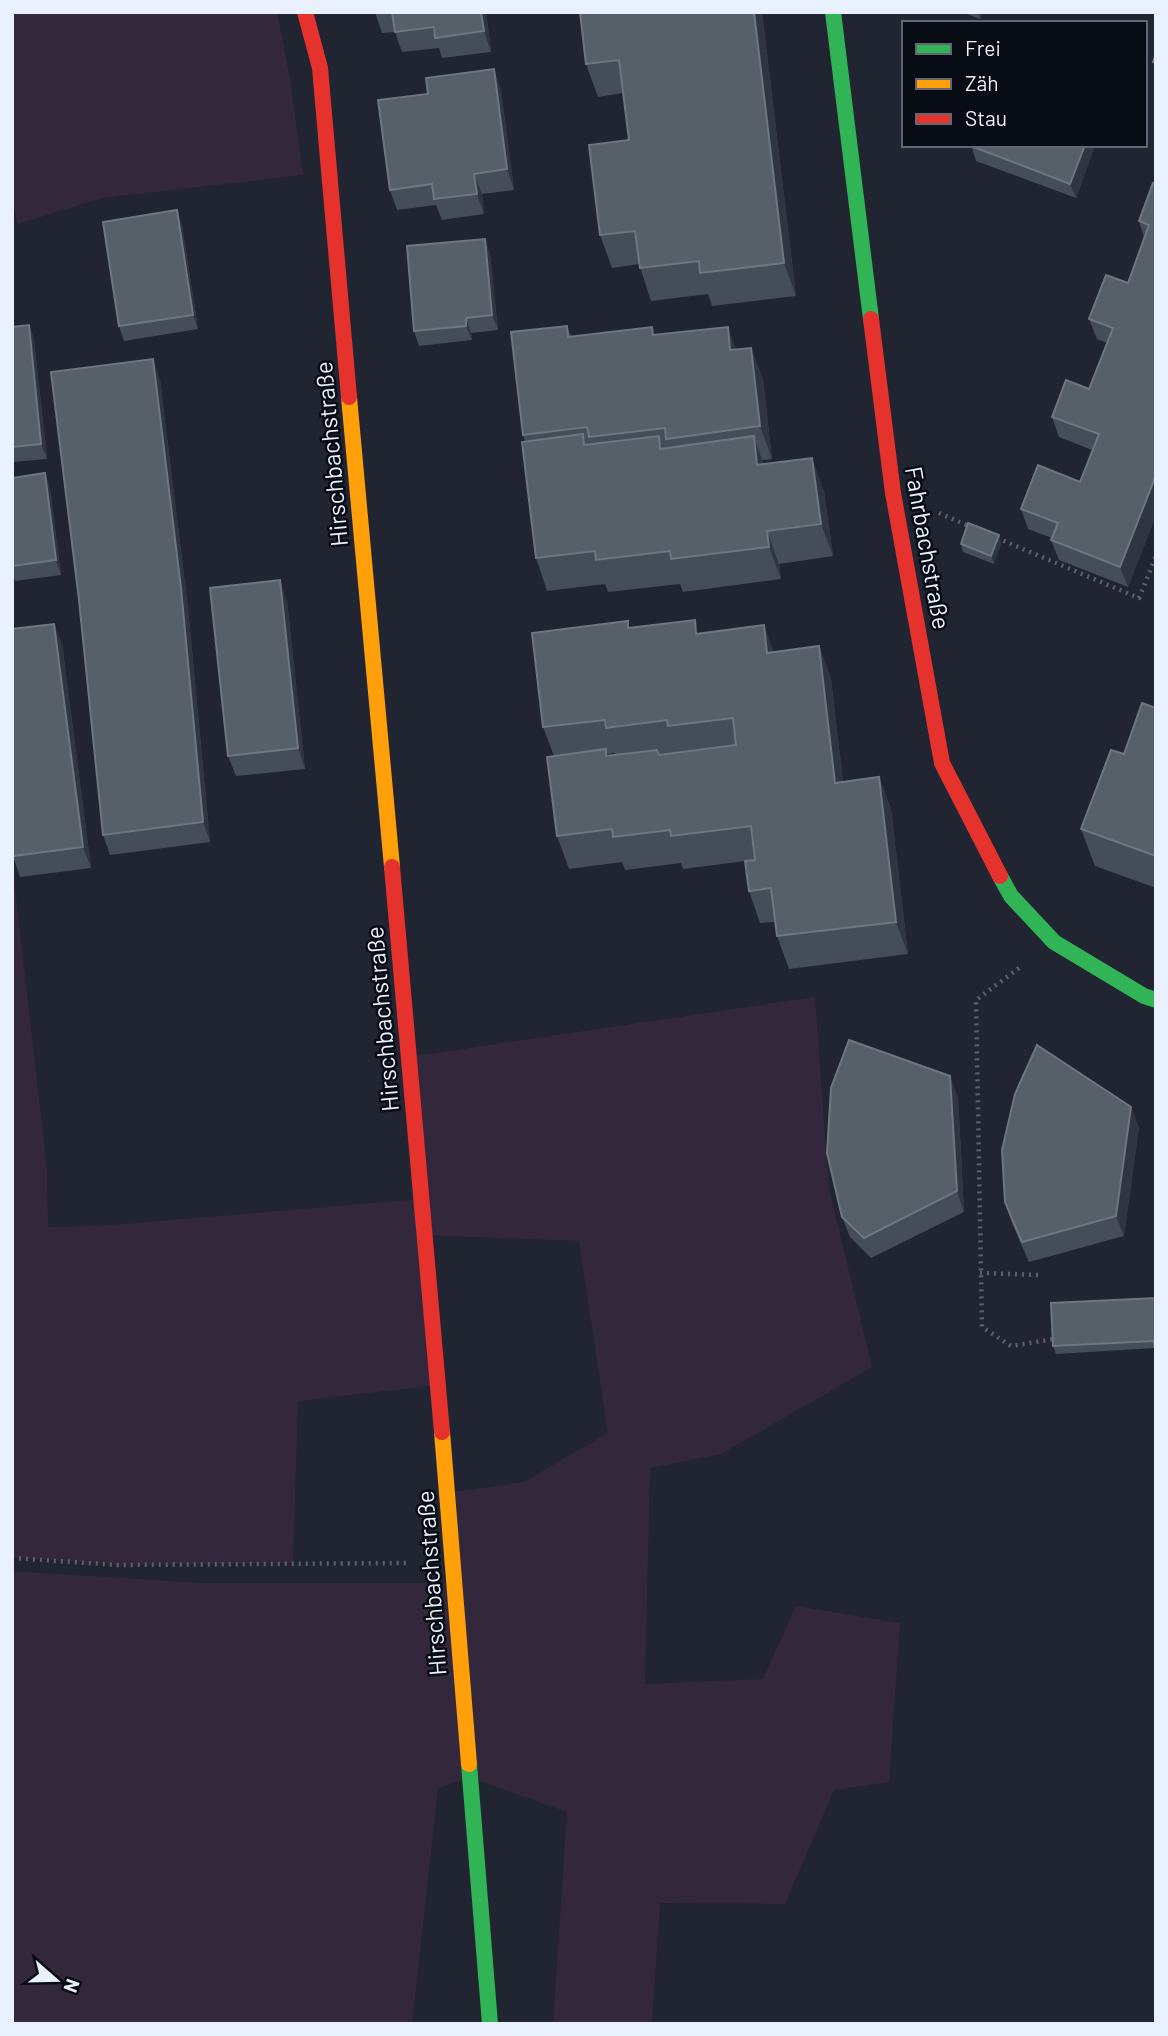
<svg xmlns="http://www.w3.org/2000/svg" width="1168" height="2036" font-family="Barlow,sans-serif">
<style>
.green{fill:#33283b}
.lines{fill:none;stroke-linecap:round;stroke-linejoin:round}
.path{stroke:#5f606a;stroke-width:4.5;stroke-dasharray:2 5;stroke-linecap:butt}
.fast{stroke:#30b455;stroke-width:16}
.slow{stroke:#ff9f0a;stroke-width:16}
.jam{stroke:#e5322d;stroke-width:16}
.wall{fill:#454d58;fill-rule:evenodd}
.shaded-wall{fill:#2f3641}
.building{fill:#575f69;stroke:#6e7681;stroke-width:2}
.labels{text-anchor:middle;stroke-width:5;stroke-linejoin:round;paint-order:stroke}
.street-label{font-size:24px;fill:#e9f0fe;stroke:#080c15}
</style>
<rect width="100%" height="100%" fill="#202531"/>
<g class="green">
<polygon points="12,12 277,12 290,79 303,175 102,198 18,224 12,201"/>
<polygon points="12,862 47,1169 48,1227 100,1226 421,1199 409,1057 815,997 829,1189 872,1367 721,1454 650,1468 645,1684 763,1679 796,1606 900,1623 889,1782 834,1790 785,1904 660,1903 652,2024 553,2024 567,1812 471,1778 438,1788 412,2024 12,2024 12,1571 200,1583 453,1583 448,1493 524,1482 608,1433 579,1241 425,1235 438,1385 298,1401 293,1563 117,1565 12,1557"/>
</g>
<g class="lines">
<g class="path">
<polyline points="939,513 973,528"/>
<polyline points="997,538 1139,598 1156,556"/>
<polyline points="1019,968 976,1000 982,1327 1011,1346 1055,1339"/>
<polyline points="980,1273 1039,1275"/>
<polyline points="12,1558 117,1565 410,1563"/>
</g>
<g class="fast">
<polyline points="833,12 871,319"/>
<polyline points="1000,876 1011,896 1054,942 1144,996 1156,1000"/>
<polyline points="469,1764 490,2024"/>
</g>
<g class="slow">
<polyline points="349,397 392,867"/>
<polyline points="442,1432 469,1764"/>
</g>
<g class="jam">
<polyline points="305,12 320,68 349,397"/>
<polyline points="871,319 893,493 942,763 1000,876"/>
<polyline points="392,867 442,1432"/>
</g>
</g>
<g class="wall">
<polygon points="375,12 486,12 491,52 442,58 439,48 402,52 395,32 382,33"/>
<polygon points="580,12 762,12 796,296 712,306 708,294 651,301 639,264 612,268 600,235 629,140 623,93 598,97 586,64"/>
<polygon points="962,12 983,12 980,19"/>
<polygon points="494,69 501,90 514,190 482,194 484,214 442,220 436,205 397,210 390,190 428,94"/>
<polygon points="971,145 1095,145 1076,198 976,161"/>
<polygon points="1156,184 1156,515 1128,587 1059,560 1051,540 1052,538 1028,529 1021,509 1080,482 1092,450 1059,437 1052,417 1089,389 1107,343 1097,339 1089,319 1128,283 1144,237 1139,221"/>
<polygon points="182,225 198,329 124,341 119,326"/>
<polygon points="490,253 498,330 471,333 472,340 419,346 414,331"/>
<polygon points="29,325 34,340 47,459 12,462 12,327"/>
<polygon points="567,326 571,336 654,335 728,327 736,350 751,348 763,380 772,459 762,460 764,464 824,491 833,556 779,564 781,579 683,592 680,584 608,592 605,584 547,591 536,558 525,441 523,435"/>
<polygon points="160,380 188,608 210,842 110,855 103,835"/>
<polygon points="12,478 50,488 61,575 15,581 12,572"/>
<polygon points="999,535 1001,543 994,564 963,552 961,544"/>
<polygon points="287,601 305,769 236,776 228,756"/>
<path d="M 630,628 L 699,633 L 773,652 L 819,646 L 831,679 L 843,782 L 879,777 L 891,809 L 908,954 L 789,969 L 777,936 L 775,922 L 760,923 L 749,891 L 745,861 L 683,869 L 681,863 L 625,870 L 622,862 L 569,869 L 557,836 L 554,756 L 543,727 ZM 615,753 L 616,755 L 608,756 L 607,754 Z"/>
<polygon points="62,644 91,868 20,877 13,856"/>
<polygon points="1156,708 1156,888 1095,866 1081,829 1124,754"/>
<polygon points="958,1097 964,1212 871,1258 850,1237 842,1217"/>
<polygon points="1139,1127 1124,1236 1029,1262 1012,1223 1005,1202"/>
<polygon points="1156,1298 1156,1358 1155,1348 1056,1354 1053,1346"/>
</g>
<g class="shaded-wall">
<polygon points="481,12 486,12 491,52 484,31"/>
<polygon points="754,12 762,12 796,296 784,263"/>
<polygon points="978,12 983,12 980,19"/>
<polygon points="494,69 501,90 514,190 507,169"/>
<polygon points="1085,145 1095,145 1076,198 1070,184"/>
<polygon points="474,174 482,194 484,214 477,194"/>
<polygon points="177,210 182,225 198,329 193,315"/>
<polygon points="485,239 490,253 498,330 492,315"/>
<polygon points="466,318 471,333 472,340 466,326"/>
<polygon points="29,325 34,340 47,459 41,444"/>
<polygon points="728,327 740,360 730,350"/>
<polygon points="751,348 763,380 772,459 760,426"/>
<polygon points="153,359 160,380 188,608 210,842 203,822"/>
<polygon points="754,436 765,469 757,465"/>
<polygon points="812,458 824,491 833,556 821,524"/>
<polygon points="45,473 50,488 61,575 56,560"/>
<polygon points="1156,475 1156,515 1128,587 1120,567"/>
<polygon points="767,531 779,564 781,579 769,547"/>
<polygon points="999,535 1001,543 994,564 991,556"/>
<polygon points="280,580 287,601 305,769 298,748"/>
<polygon points="54,624 62,644 91,868 83,847"/>
<polygon points="764,625 776,658 767,653"/>
<polygon points="819,646 831,679 847,815 835,783"/>
<polygon points="879,777 891,809 908,954 896,922"/>
<polygon points="950,1076 958,1097 964,1212 957,1191"/>
<polygon points="1131,1107 1139,1127 1124,1236 1116,1216"/>
</g>
<g class="building">
<polygon points="392,12 481,12 484,31 435,38 434,27 395,32"/>
<polygon points="580,12 754,12 784,263 700,273 699,261 640,268 635,231 600,235 589,145 629,140 619,60 586,64"/>
<polygon points="1156,53 1156,63 1153,62"/>
<polygon points="494,69 507,169 474,174 477,194 434,199 432,184 390,190 378,100 428,94 426,78"/>
<polygon points="971,145 1085,145 1070,184 971,146"/>
<polygon points="1153,183 1156,184 1156,475 1120,567 1051,540 1058,523 1021,509 1038,465 1080,482 1099,434 1052,417 1066,380 1089,389 1113,328 1089,319 1106,275 1128,283 1149,225 1139,221"/>
<polygon points="177,210 193,315 119,326 103,222"/>
<polygon points="485,239 492,315 466,318 466,326 414,331 407,246"/>
<polygon points="29,325 41,444 12,447 12,327"/>
<polygon points="567,326 568,337 652,327 653,335 728,327 730,350 751,348 760,426 666,439 665,428 589,437 587,427 523,435 511,332"/>
<polygon points="153,359 181,588 203,822 103,835 79,600 51,372"/>
<polygon points="583,434 584,445 659,436 660,449 754,436 757,465 812,458 821,524 767,531 769,547 671,559 670,551 596,560 595,551 536,558 522,442"/>
<polygon points="45,473 56,560 12,566 12,478"/>
<polygon points="968,523 999,535 991,556 961,544"/>
<polygon points="280,580 298,748 228,756 210,588"/>
<polygon points="695,620 696,634 764,625 767,653 819,646 835,783 879,777 896,922 777,936 771,888 749,891 745,861 755,860 751,826 671,836 670,830 613,837 612,829 557,836 547,757 606,749 606,756 657,750 659,755 736,745 733,718 668,726 667,720 606,728 605,720 543,727 532,633 628,621 628,628"/>
<polygon points="54,624 83,847 13,856 12,629"/>
<polygon points="1142,703 1156,708 1156,856 1081,829 1111,750 1124,754"/>
<polygon points="849,1040 950,1076 957,1191 864,1238 842,1217 827,1153 831,1088"/>
<polygon points="1037,1045 1131,1107 1116,1216 1022,1242 1005,1202 1002,1150 1015,1094"/>
<polygon points="1156,1298 1156,1357 1154,1341 1053,1346 1051,1303"/>
</g>
<g class="labels">
<g class="street-label">
<text transform="translate(332 454) rotate(-95)" y="8">Hirschbachstraße</text>
<text transform="translate(927 548) rotate(80)" y="8">Fahrbachstraße</text>
<text transform="translate(383 1019) rotate(-95)" y="8">Hirschbachstraße</text>
<text transform="translate(432 1583) rotate(-94)" y="8">Hirschbachstraße</text>
</g>
</g>
<rect width="1168" height="2036" fill="none" stroke="#e9f0fe" stroke-width="28"/>
<rect x="902" y="21" width="245" height="126" fill="#080c15" stroke="#626772" stroke-width="2"/>
<rect x="916" y="44" width="35" height="10" fill="#30b455" stroke="#626772" stroke-width="2"/>
<text x="965" y="56" font-size="21" fill="#e9f0fe">Frei</text>
<rect x="916" y="79" width="35" height="10" fill="#ff9f0a" stroke="#626772" stroke-width="2"/>
<text x="965" y="91" font-size="21" fill="#e9f0fe">Zäh</text>
<rect x="916" y="114" width="35" height="10" fill="#e5322d" stroke="#626772" stroke-width="2"/>
<text x="965" y="126" font-size="21" fill="#e9f0fe">Stau</text>
<g transform="translate(56 1980) rotate(110)" stroke="#080c15" stroke-width="5" paint-order="stroke">
<path d="M0-5L12 26L0 18L-12 26Z" fill="#e9f0fe"/>
<text y="-10" font-size="19" font-weight="bold" text-anchor="middle" fill="#e9f0fe">N</text>
</g>
</svg>
